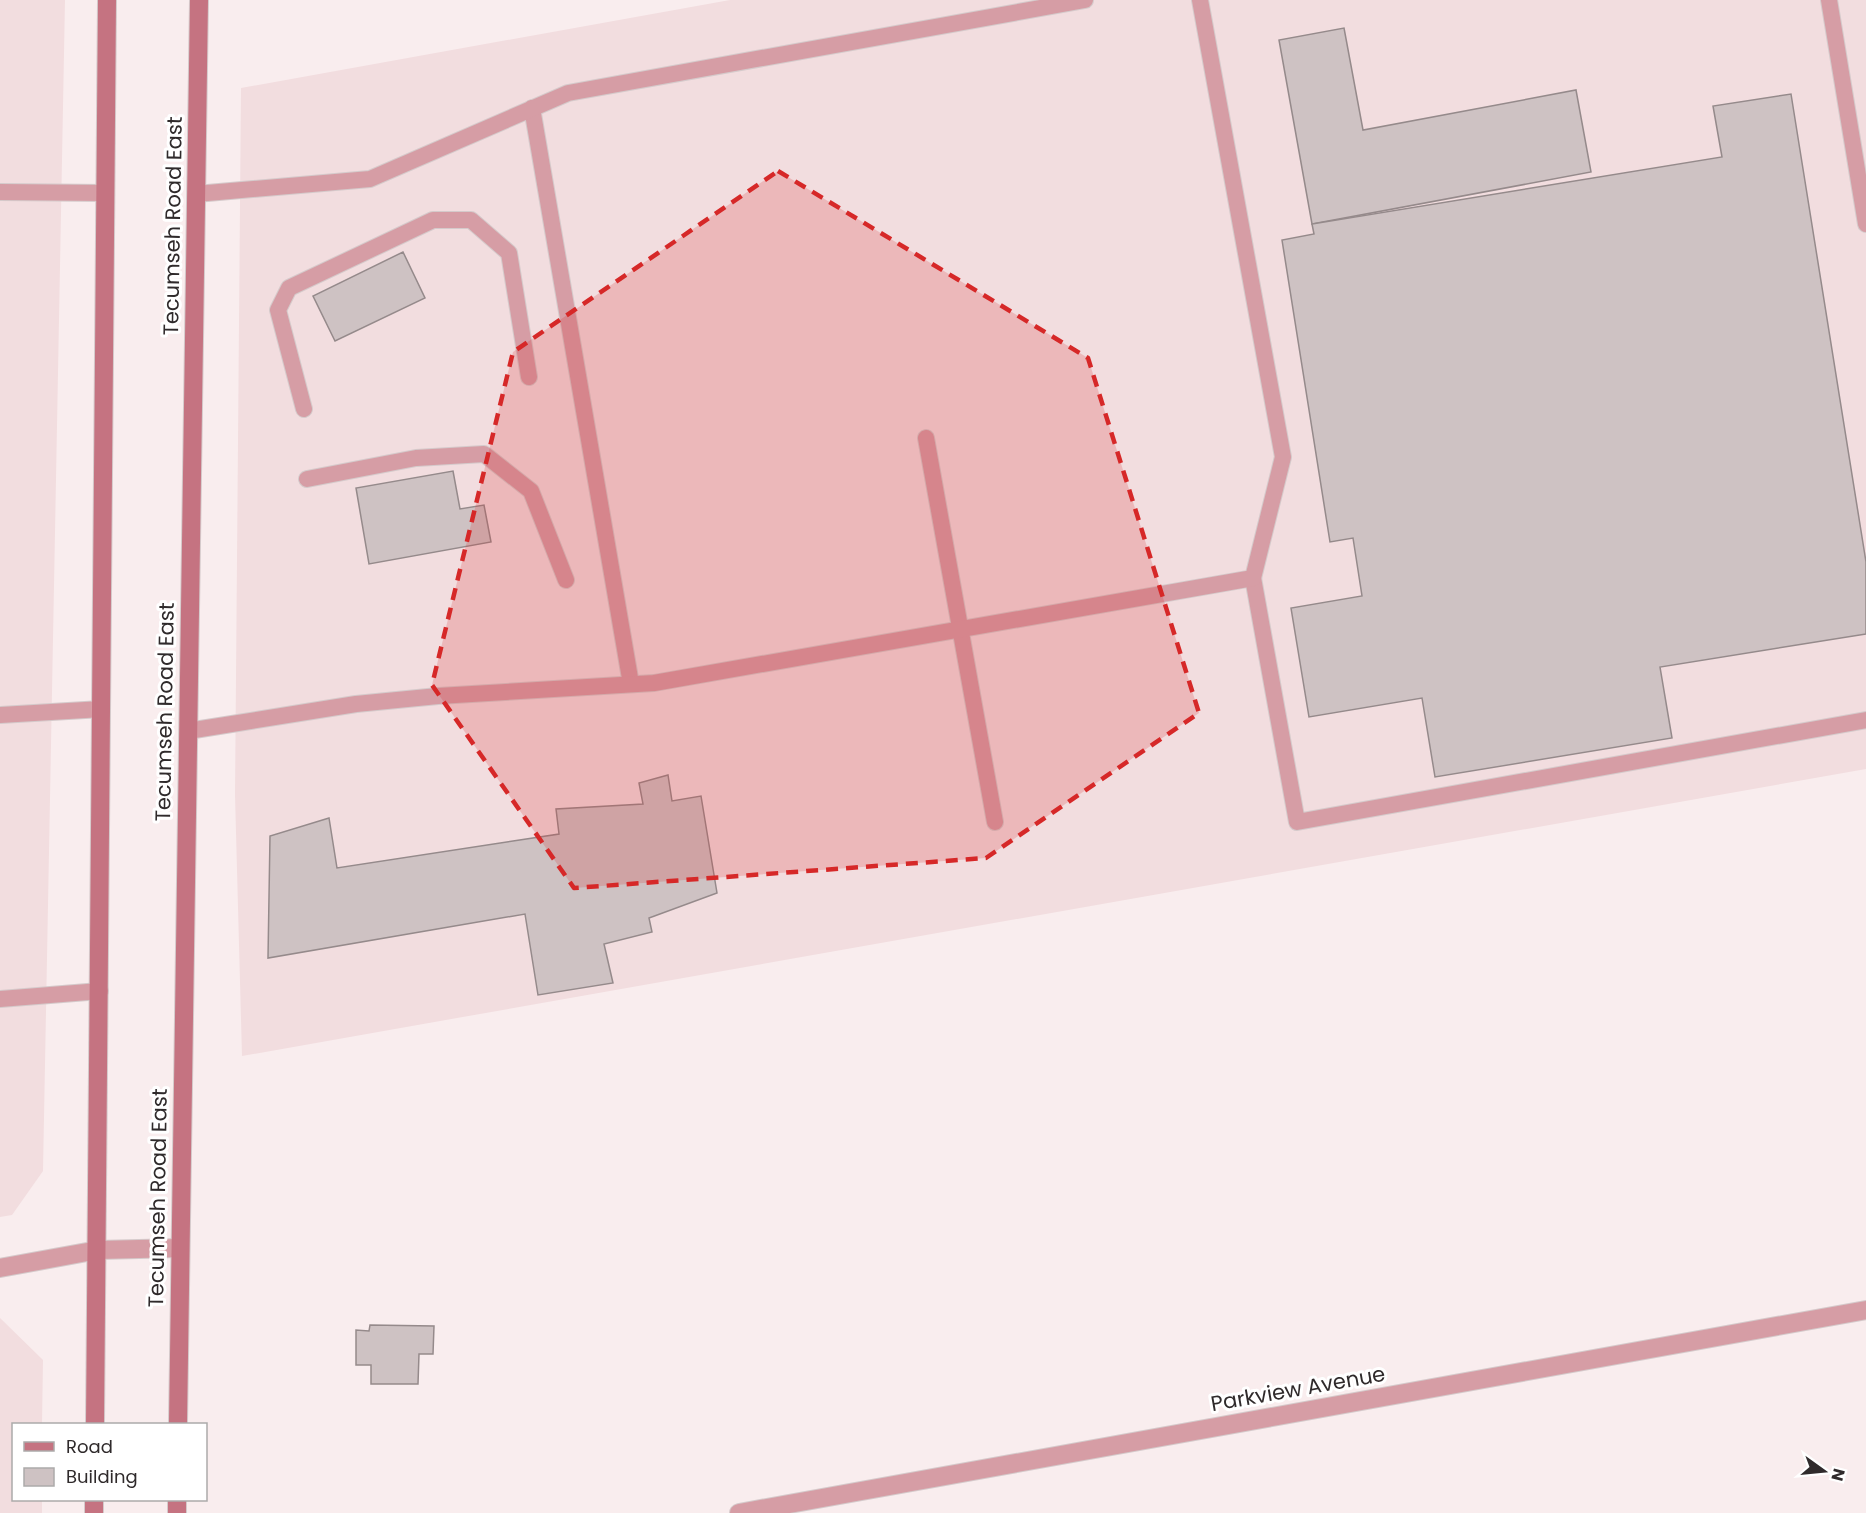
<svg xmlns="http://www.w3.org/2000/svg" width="1866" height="1513" font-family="Poppins,sans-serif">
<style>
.built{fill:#f2dddf}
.building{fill:#cec2c3;stroke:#958a8b;stroke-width:1.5}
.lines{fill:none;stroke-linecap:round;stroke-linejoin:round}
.service-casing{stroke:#d5cacb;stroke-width:18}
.minor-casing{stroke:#d5cacb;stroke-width:20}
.secondary-casing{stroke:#d5cacb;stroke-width:20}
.service{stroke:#d69da5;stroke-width:16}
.minor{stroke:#d69da5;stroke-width:18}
.secondary{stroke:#c57381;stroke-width:18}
.marked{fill:#d62828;fill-opacity:0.2;stroke:#d62828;stroke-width:4.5;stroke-dasharray:12 8;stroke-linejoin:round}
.labels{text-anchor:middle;stroke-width:6;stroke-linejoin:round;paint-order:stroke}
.street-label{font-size:21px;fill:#2f2a2b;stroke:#fff}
</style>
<rect width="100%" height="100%" fill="#f9edee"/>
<g class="built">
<polygon points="0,0 65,0 43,1171 12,1215 0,1217"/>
<polygon points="730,0 1866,0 1866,769 242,1056 235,795 241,88"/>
<polygon points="0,1318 43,1360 42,1424 14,1424 14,1500 42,1500 42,1513 0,1513"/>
</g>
<g class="building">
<polygon points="1344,28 1363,130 1576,90 1591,172 1312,224 1279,40"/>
<polygon points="1791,94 1866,562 1866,634 1660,667 1672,738 1435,777 1422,698 1309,717 1291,608 1362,596 1353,538 1330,542 1282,240 1314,234 1312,224 1722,157 1713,106"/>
<polygon points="403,252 425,298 335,341 313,296"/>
<polygon points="453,471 460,509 484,505 491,542 369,564 356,488"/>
<polygon points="668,775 672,801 701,796 717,893 649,918 652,932 604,944 613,983 538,995 525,914 268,958 270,836 329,818 337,868 559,834 556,809 643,804 639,783"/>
<polygon points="370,1325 434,1326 433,1354 419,1354 418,1384 371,1384 371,1365 356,1365 356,1330 369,1331"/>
</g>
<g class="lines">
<defs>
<g id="service">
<polyline points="1829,0 1866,224"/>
<polyline points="532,108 631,684"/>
<polyline points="0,192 106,193"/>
<polyline points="196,194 370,179 568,93 1085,0"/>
<polyline points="304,409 278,310 289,288 433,220 471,220 509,253 529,377"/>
<polyline points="926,438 995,822"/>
<polyline points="307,479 416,458 484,454 531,491 566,580"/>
<polyline points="1253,578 1297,822 1866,720"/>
<polyline points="0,715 102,709"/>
<polyline points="188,731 356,704 438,696 654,683 1253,578 1283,457 1200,0"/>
<polyline points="0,999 100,991"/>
</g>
<g id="minor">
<polyline points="0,1268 98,1250 180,1248"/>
<polyline points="739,1513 1866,1310"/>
</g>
<g id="secondary">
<polyline points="95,1424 107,0"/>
<polyline points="178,1424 199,0"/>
<polyline points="94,1513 94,1500"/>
<polyline points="177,1513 177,1500"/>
</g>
</defs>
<use href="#service" class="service-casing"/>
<use href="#minor" class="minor-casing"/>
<use href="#secondary" class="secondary-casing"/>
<use href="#service" class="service"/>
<use href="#minor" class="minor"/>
<use href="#secondary" class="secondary"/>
</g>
<path class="marked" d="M 778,171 L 1088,358 L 1199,713 L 986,858 L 574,888 L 432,685 L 513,352 Z"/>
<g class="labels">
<g class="street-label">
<text transform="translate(173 226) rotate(-89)" y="7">Tecumseh Road East</text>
<text transform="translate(165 712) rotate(-89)" y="7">Tecumseh Road East</text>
<text transform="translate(158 1198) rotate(-89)" y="7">Tecumseh Road East</text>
<text transform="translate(1298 1389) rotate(-10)" y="7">Parkview Avenue</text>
</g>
</g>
<rect x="12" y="1423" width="195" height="78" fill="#ffffff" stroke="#acaaaa" stroke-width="1.5"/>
<rect x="24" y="1442" width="30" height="9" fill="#c57381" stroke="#acaaaa" stroke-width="1.5"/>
<text x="66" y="1453" font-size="18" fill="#2f2a2b">Road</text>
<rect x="24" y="1468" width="30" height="18" fill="#cec2c3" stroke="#acaaaa" stroke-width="1.5"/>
<text x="66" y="1483" font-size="18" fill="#2f2a2b">Building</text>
<g transform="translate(1824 1471) rotate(105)" stroke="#ffffff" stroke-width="4.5" paint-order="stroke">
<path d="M0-4.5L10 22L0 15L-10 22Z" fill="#2f2a2b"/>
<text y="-9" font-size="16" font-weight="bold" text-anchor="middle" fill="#2f2a2b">N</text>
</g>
</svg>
